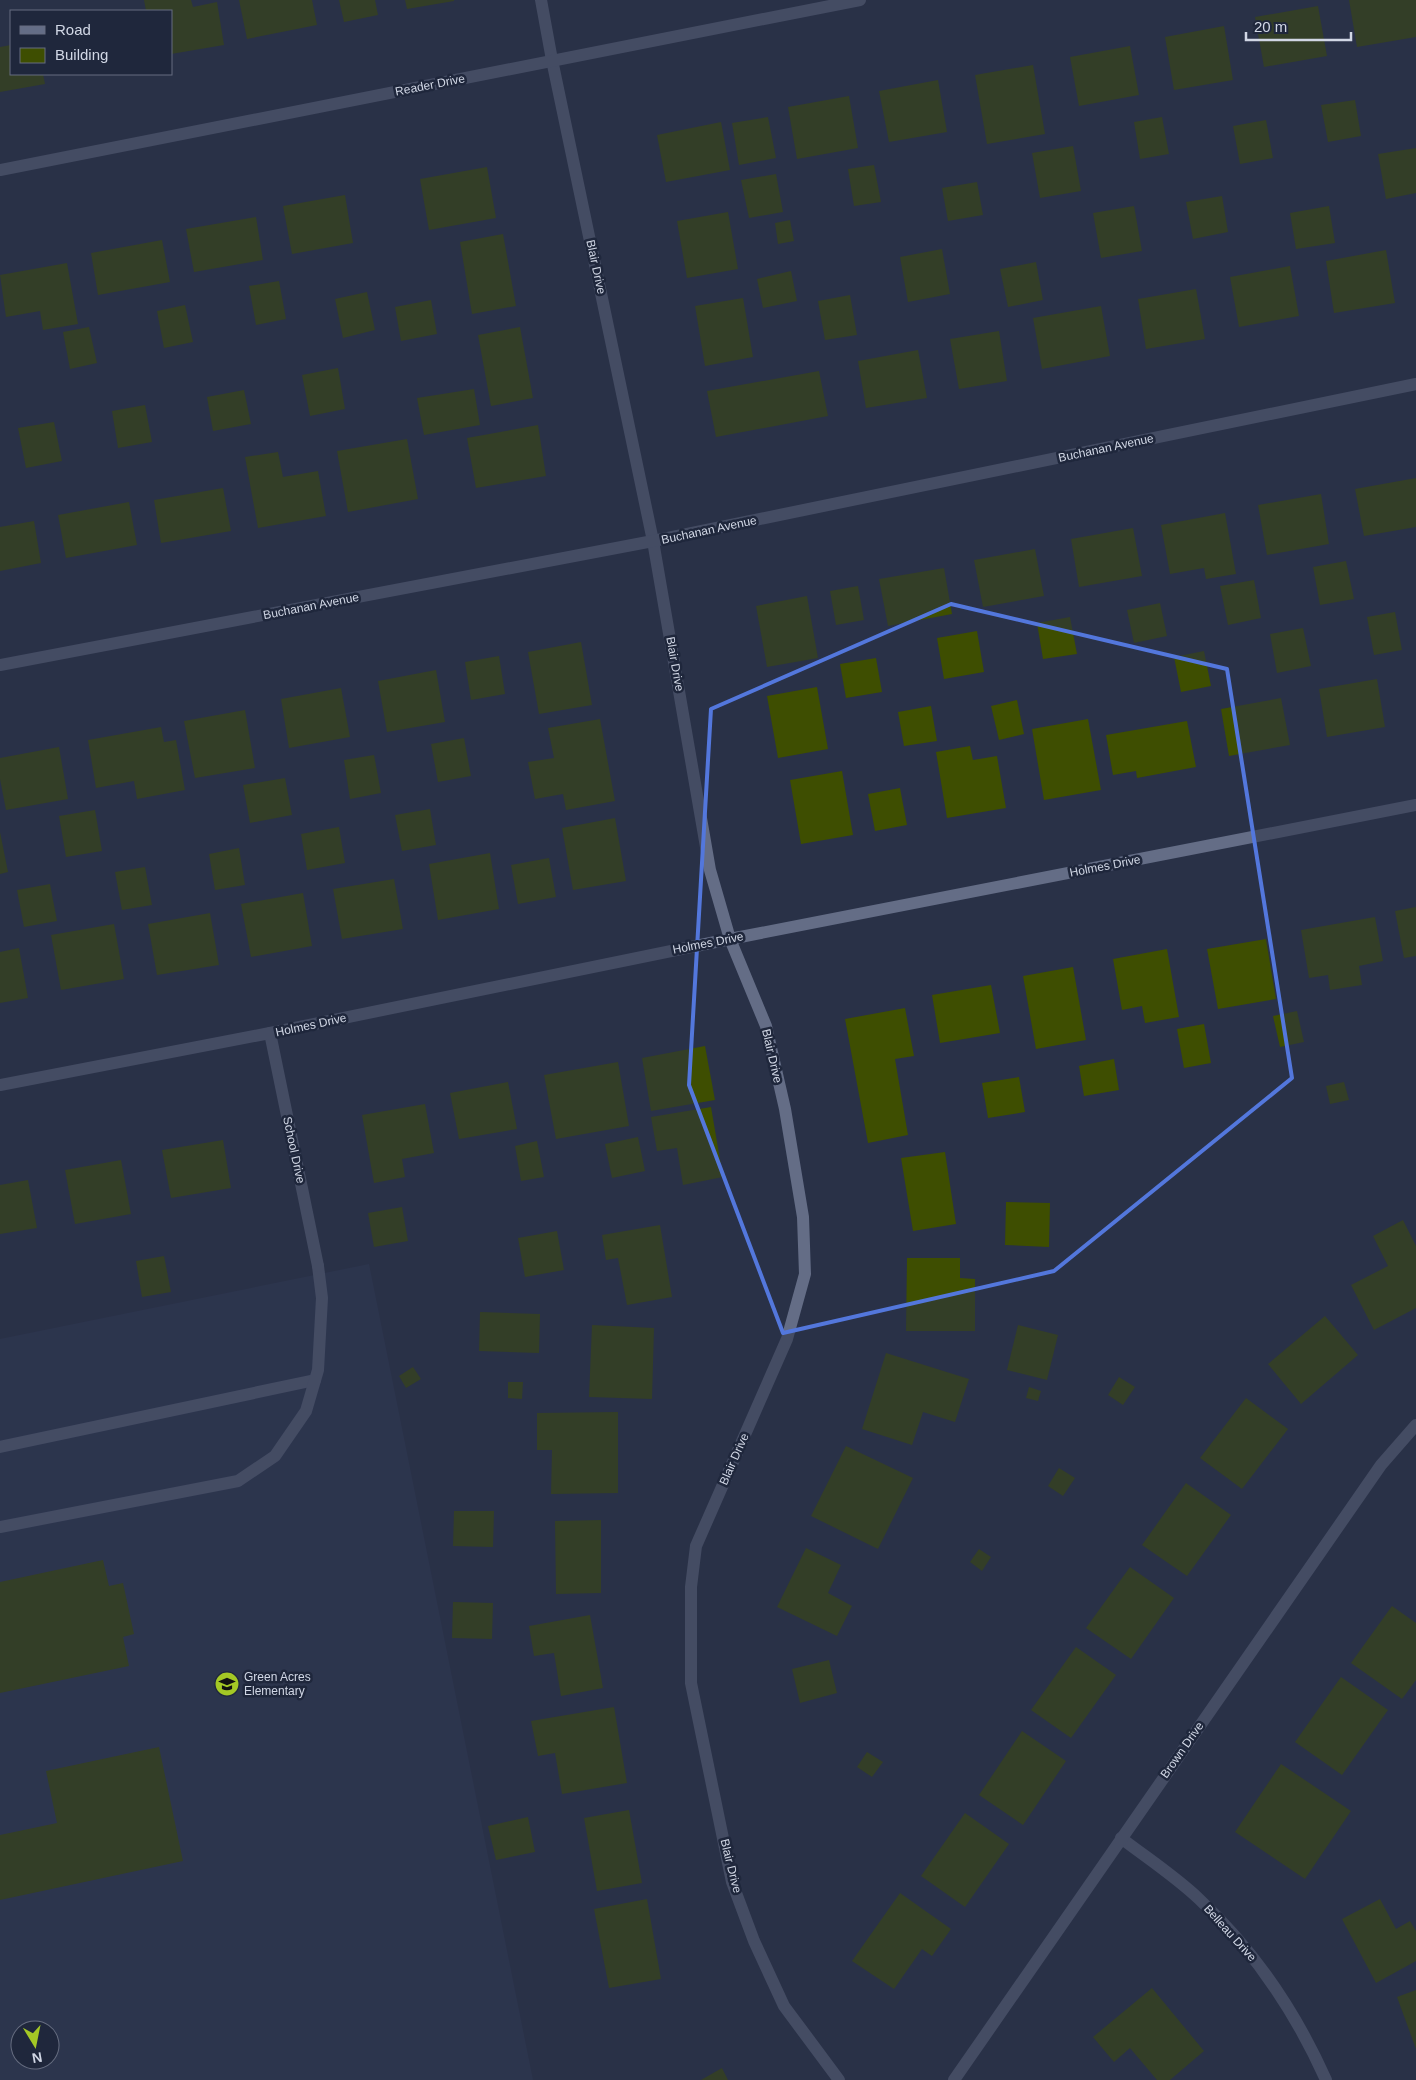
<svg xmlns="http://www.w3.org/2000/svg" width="1416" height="2080" font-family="Helvetica,sans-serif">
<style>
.built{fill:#303a56;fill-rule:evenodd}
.building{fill:#3e4e01}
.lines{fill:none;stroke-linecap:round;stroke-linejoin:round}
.service{stroke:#646d86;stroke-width:12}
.minor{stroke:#646d86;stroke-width:12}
.marked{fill:none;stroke:#5377dc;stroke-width:4;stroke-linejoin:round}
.labels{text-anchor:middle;stroke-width:5;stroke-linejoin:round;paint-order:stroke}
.street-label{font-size:12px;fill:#d1d7e5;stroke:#1f273c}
.poi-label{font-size:12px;fill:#d1d7e5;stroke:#1f273c;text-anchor:start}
</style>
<rect width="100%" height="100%" fill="#293147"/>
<path class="built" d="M 369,1264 L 533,2080 L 0,2080 L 0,1339 ZM 20,2030 L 50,2030 L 50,2060 L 20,2060 Z"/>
<g class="building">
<polygon points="144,0 191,0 193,7 217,2 224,45 171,54 171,11 146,11"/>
<polygon points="239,0 312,0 317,25 247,39"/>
<polygon points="339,0 375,0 378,15 344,22"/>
<polygon points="405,0 454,0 454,1 407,9"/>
<polygon points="1349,0 1416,0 1416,37 1357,47"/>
<polygon points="1318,6 1327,56 1264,67 1255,17"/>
<polygon points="1224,26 1233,80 1174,90 1165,37"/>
<polygon points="11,45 11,74 43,74 45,84 0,92 0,47"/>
<polygon points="1130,46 1139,95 1079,106 1070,57"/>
<polygon points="1033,65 1045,134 987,144 975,75"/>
<polygon points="938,80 947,132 889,142 879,91"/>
<polygon points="849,96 858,148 797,159 788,107"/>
<polygon points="1355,100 1361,136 1328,142 1321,105"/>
<polygon points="768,117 776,158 739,165 732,123"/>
<polygon points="1162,117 1169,154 1140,159 1134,122"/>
<polygon points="1266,120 1273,158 1240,164 1233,126"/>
<polygon points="721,122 730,170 666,182 657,135"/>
<polygon points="1073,146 1081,191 1040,198 1032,153"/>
<polygon points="1416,148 1416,193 1386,199 1378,154"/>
<polygon points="874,165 881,202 854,206 848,169"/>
<polygon points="487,167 496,218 429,230 420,179"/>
<polygon points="776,174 783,212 749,218 741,180"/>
<polygon points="977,182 983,215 948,221 942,188"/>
<polygon points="345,195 353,243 292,254 283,206"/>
<polygon points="1222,196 1228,232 1193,239 1186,202"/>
<polygon points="1134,206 1142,251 1101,258 1093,213"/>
<polygon points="1329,206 1335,243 1296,249 1290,213"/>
<polygon points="728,212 738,269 687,278 677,221"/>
<polygon points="256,217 263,260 194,272 186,229"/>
<polygon points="790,220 794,241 778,244 775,223"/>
<polygon points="503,234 516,306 472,314 460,242"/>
<polygon points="162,240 170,282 98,295 91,253"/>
<polygon points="942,249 950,294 908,302 900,257"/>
<polygon points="1386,250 1395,303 1334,313 1326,261"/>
<polygon points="1036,262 1043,300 1008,307 1000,269"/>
<polygon points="67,263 78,324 43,330 40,311 6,317 0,275"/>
<polygon points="1290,266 1299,316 1239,327 1230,277"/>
<polygon points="791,271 797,301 763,308 757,279"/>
<polygon points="279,281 286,319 256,325 249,286"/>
<polygon points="1196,289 1205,339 1146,349 1138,299"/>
<polygon points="367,292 375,330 343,338 335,299"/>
<polygon points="850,295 857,335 825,340 818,301"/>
<polygon points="743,298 753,357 705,366 695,306"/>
<polygon points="431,300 437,334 401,341 395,307"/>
<polygon points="185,305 193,342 164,348 157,311"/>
<polygon points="1101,306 1110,356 1042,369 1033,318"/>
<polygon points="89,327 97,363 70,369 63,332"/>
<polygon points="520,327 533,398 491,406 478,335"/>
<polygon points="999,331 1007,381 959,389 950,339"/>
<polygon points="918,350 927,398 866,408 858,361"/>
<polygon points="338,368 345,409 310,416 302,375"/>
<polygon points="819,371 828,416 716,437 707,391"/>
<polygon points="474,389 480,425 424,435 417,398"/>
<polygon points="244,390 251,424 213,431 207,397"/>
<polygon points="145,405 152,442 118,448 112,411"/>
<polygon points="54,422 62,461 26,468 18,428"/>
<polygon points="538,425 546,476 476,488 467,438"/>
<polygon points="407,439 418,499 348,512 337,451"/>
<polygon points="278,452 283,477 318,471 326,516 258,528 245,457"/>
<polygon points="1416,478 1416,527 1364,536 1355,489"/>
<polygon points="223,488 231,531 161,543 154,500"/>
<polygon points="1321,494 1329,544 1267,555 1258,505"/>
<polygon points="129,502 137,545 66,558 58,515"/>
<polygon points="1225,513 1236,574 1206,579 1204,568 1170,574 1161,525"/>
<polygon points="34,521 41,563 0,571 0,527"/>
<polygon points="1133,528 1142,576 1079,587 1071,539"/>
<polygon points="1035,549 1044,596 983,607 974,560"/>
<polygon points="1346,561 1354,599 1320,605 1313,567"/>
<polygon points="944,568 952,614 888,626 879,579"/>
<polygon points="1254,580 1261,618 1228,625 1220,586"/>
<polygon points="858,586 864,620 836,625 830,591"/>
<polygon points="807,596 818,658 767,667 756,606"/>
<polygon points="1160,603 1167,636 1134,643 1127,610"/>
<polygon points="1395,612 1402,650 1374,655 1367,617"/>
<polygon points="1070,617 1077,654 1043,659 1037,623"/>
<polygon points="1303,628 1311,666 1277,673 1270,634"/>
<polygon points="977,631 984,672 944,679 937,638"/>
<polygon points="581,642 592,705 539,714 528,652"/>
<polygon points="1204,651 1211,686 1181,692 1174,657"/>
<polygon points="499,656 505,694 471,700 465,662"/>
<polygon points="876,658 882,692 846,698 840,664"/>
<polygon points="436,670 445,722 387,732 378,681"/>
<polygon points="1377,679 1385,727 1327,737 1319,689"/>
<polygon points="817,687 828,749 778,758 767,696"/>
<polygon points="341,688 350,737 289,748 281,699"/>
<polygon points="1281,698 1290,745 1229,756 1221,709"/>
<polygon points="1017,700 1024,734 999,740 991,706"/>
<polygon points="931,706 937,741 904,746 898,712"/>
<polygon points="245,710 255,768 195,778 184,721"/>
<polygon points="600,719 615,801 566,810 563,794 535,799 528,762 554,758 548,728"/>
<polygon points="1088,719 1101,790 1044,800 1032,729"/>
<polygon points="1187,721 1196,767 1137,778 1136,771 1113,775 1106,735"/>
<polygon points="161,727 164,742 176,740 185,790 137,799 134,781 96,788 88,740"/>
<polygon points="464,738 471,776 438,782 431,744"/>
<polygon points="970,746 973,760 997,756 1006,808 947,818 936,752"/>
<polygon points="59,747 68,799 6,810 0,779 0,758"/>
<polygon points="374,755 381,793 350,799 344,760"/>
<polygon points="842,771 853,835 801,844 790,780"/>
<polygon points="285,778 292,815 250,823 243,785"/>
<polygon points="900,788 907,825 875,831 868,794"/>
<polygon points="430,809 436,845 402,851 395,815"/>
<polygon points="95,810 102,851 66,857 59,816"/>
<polygon points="615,818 626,881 573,890 562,828"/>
<polygon points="339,827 345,863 307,870 301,834"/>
<polygon points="0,832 8,872 0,874"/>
<polygon points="239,848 245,885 215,890 209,854"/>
<polygon points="490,853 499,909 438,920 429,864"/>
<polygon points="549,858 556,897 518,904 511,865"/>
<polygon points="145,867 152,905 122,910 115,872"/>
<polygon points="394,879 403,929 342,939 333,889"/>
<polygon points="50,884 57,921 24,927 17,890"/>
<polygon points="303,893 312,946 251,957 241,904"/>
<polygon points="1416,907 1416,956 1404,958 1395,911"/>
<polygon points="210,913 219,965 157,975 148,924"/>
<polygon points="1375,917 1383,961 1359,966 1362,985 1330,990 1328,975 1309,978 1301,930"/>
<polygon points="114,924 124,979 61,990 51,935"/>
<polygon points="1266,939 1276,999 1218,1009 1207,949"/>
<polygon points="19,948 28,998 0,1003 0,952"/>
<polygon points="1167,949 1179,1017 1145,1023 1142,1006 1122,1010 1113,959"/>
<polygon points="1073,967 1086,1040 1036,1049 1023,976"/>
<polygon points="991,985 1000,1033 940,1043 932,995"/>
<polygon points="905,1008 914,1056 895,1059 908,1135 868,1143 845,1019"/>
<polygon points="1297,1011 1304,1042 1280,1047 1273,1016"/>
<polygon points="1204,1024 1211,1063 1184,1068 1177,1029"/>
<polygon points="705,1046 715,1100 651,1111 642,1058"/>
<polygon points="1114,1059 1119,1090 1084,1096 1079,1066"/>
<polygon points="618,1062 629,1126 556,1139 544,1075"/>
<polygon points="1019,1077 1025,1112 988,1118 982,1083"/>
<polygon points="508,1082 517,1129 459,1139 450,1093"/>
<polygon points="1344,1082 1349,1100 1330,1104 1326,1086"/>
<polygon points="425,1104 434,1153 402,1159 405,1177 374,1183 362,1115"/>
<polygon points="711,1107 723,1177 683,1185 677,1148 657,1151 651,1117"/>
<polygon points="638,1137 645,1171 612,1178 605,1144"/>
<polygon points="223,1140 231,1188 171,1198 162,1150"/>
<polygon points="537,1141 544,1177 521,1181 515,1146"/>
<polygon points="945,1152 956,1224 913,1231 901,1158"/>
<polygon points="121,1160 131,1214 75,1224 65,1170"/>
<polygon points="28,1180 37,1228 0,1234 0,1185"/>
<polygon points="1006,1202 1050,1203 1049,1247 1005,1245"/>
<polygon points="402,1207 408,1241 374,1247 368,1213"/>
<polygon points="1403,1220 1416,1246 1416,1308 1374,1330 1351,1285 1388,1266 1373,1236"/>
<polygon points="660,1225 672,1297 627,1305 618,1258 606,1260 602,1235"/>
<polygon points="557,1231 564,1270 525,1277 518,1238"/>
<polygon points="164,1256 171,1292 142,1297 136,1261"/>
<polygon points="907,1258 960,1258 960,1278 975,1279 975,1331 906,1331"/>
<polygon points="480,1312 540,1314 539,1353 479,1351"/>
<polygon points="1325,1316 1358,1355 1301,1404 1268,1364"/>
<polygon points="592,1325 654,1328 652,1399 589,1397"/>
<polygon points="1018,1325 1058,1335 1047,1380 1007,1370"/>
<polygon points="886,1353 969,1379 955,1422 923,1412 912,1445 862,1429"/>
<polygon points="413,1367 421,1379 406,1388 399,1376"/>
<polygon points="1119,1377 1135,1387 1123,1405 1108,1395"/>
<polygon points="508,1382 523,1382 522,1399 508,1398"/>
<polygon points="1029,1387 1041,1391 1038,1401 1026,1398"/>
<polygon points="1246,1398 1288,1429 1242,1489 1200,1458"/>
<polygon points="618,1412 618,1493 551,1494 552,1450 537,1450 537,1413"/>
<polygon points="846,1446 913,1478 878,1549 811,1516"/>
<polygon points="1059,1468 1075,1478 1063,1496 1048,1486"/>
<polygon points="1186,1483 1231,1515 1187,1576 1142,1545"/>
<polygon points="454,1511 494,1511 493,1547 453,1546"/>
<polygon points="601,1520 601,1593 556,1594 555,1521"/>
<polygon points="806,1548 841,1565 828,1593 852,1606 837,1636 777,1607"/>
<polygon points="979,1549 991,1557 982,1571 970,1562"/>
<polygon points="103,1560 109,1586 123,1583 134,1634 123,1637 129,1666 0,1693 0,1582"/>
<polygon points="1130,1567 1174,1598 1131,1659 1086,1628"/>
<polygon points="453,1602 493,1603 492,1639 452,1638"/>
<polygon points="1392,1606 1416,1623 1416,1680 1402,1699 1351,1663"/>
<polygon points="590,1615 603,1688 561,1696 554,1653 534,1656 529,1626"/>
<polygon points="1076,1647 1116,1675 1071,1738 1031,1710"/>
<polygon points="829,1660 837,1693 800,1703 792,1669"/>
<polygon points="1341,1677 1388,1710 1342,1775 1295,1742"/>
<polygon points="614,1707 627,1783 562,1794 555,1753 538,1756 531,1721"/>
<polygon points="1022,1731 1066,1761 1023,1825 979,1795"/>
<polygon points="159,1747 183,1861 0,1900 0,1835 57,1823 46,1771"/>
<polygon points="867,1752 883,1762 872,1777 857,1767"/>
<polygon points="1281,1764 1351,1811 1305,1879 1235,1832"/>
<polygon points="629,1810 642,1883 597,1891 584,1818"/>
<polygon points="965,1813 1009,1844 965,1907 921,1876"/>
<polygon points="528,1817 535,1852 496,1860 488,1826"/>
<polygon points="900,1893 951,1929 932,1956 922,1949 894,1989 852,1961"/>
<polygon points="647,1899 661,1979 609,1988 594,1909"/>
<polygon points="1380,1899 1396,1929 1410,1921 1416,1931 1416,1961 1376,1983 1342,1919"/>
<polygon points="1152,1988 1204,2051 1170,2080 1157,2080 1130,2048 1114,2062 1093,2037"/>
<polygon points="1416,1990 1416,2049 1397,1997"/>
<polygon points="722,2068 728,2080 701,2080"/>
</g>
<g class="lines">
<g class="service">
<polyline points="0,1447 315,1380"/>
<polyline points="0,1527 238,1481 275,1456 306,1411 318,1370 322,1298 318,1266"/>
</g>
<g class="minor">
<polyline points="541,0 552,60 653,541 710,870 730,939 766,1026 785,1109 803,1217 805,1274 787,1339 696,1546 691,1587 691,1683 732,1882 754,1941 784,2006 839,2080"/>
<polyline points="0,170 860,0"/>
<polyline points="0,665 653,541 1416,384"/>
<polyline points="270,1033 318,1266"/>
<polyline points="0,1085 270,1033 730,939 1416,805"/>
<path d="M 1121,1838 C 1147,1858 1176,1877 1199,1899 C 1253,1949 1296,2013 1326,2080"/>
<polyline points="954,2080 1381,1465 1416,1425"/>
</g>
</g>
<path d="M0 0H1416V2080H0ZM 951,604 L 1227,669 L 1292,1078 L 1054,1271 L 783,1333 L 689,1085 L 711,709 Z" fill="#293147" fill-opacity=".55" fill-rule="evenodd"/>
<path class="marked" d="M 951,604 L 1227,669 L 1292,1078 L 1054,1271 L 783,1333 L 689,1085 L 711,709 Z"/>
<defs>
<symbol id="school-disc" viewBox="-11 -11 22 22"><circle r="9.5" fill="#a4c825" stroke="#1f273c"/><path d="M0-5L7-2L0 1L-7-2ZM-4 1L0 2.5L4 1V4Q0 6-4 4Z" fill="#111"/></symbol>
</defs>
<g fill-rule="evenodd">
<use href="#school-disc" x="213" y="1670" width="28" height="28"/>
</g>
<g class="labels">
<g class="street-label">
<text transform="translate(430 85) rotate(-11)" y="4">Reader Drive</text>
<text transform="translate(596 267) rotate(78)" y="4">Blair Drive</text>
<text transform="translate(1106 448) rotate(-12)" y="4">Buchanan Avenue</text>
<text transform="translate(709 530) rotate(-12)" y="4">Buchanan Avenue</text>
<text transform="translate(311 606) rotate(-11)" y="4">Buchanan Avenue</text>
<text transform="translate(675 664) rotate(80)" y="4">Blair Drive</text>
<text transform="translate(1105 866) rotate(-11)" y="4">Holmes Drive</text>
<text transform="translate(708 943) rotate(-11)" y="4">Holmes Drive</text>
<text transform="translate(311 1025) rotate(-12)" y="4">Holmes Drive</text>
<text transform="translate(772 1056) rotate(77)" y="4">Blair Drive</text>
<text transform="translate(294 1150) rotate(78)" y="4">School Drive</text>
<text transform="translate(734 1459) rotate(-66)" y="4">Blair Drive</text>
<text transform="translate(1182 1750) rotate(-55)" y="4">Brown Drive</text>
<text transform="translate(731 1866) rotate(76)" y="4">Blair Drive</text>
<text transform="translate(1230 1933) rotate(48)" y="4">Belleau Drive</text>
</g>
<g class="poi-label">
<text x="244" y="1681">Green Acres<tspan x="244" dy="14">Elementary</tspan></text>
</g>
</g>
<rect x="10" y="10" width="162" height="65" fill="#1f273c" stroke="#666d80"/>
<rect x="20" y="26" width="25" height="8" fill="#646d86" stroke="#666d80"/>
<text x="55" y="35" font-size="15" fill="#d1d7e5">Road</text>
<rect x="20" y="48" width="25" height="15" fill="#3e4e01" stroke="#666d80"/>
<text x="55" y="60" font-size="15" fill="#d1d7e5">Building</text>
<g transform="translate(35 2045) rotate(170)"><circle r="24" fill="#1f273c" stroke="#666d80"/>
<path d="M0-4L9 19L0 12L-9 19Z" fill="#a4c825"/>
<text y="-8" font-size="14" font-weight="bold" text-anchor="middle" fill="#d1d7e5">N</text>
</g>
<path d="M1246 32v8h105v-8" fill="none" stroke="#d1d7e5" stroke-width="2.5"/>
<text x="1254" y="32" font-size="15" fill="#d1d7e5" stroke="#1f273c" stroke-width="4" paint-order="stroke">20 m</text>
</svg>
